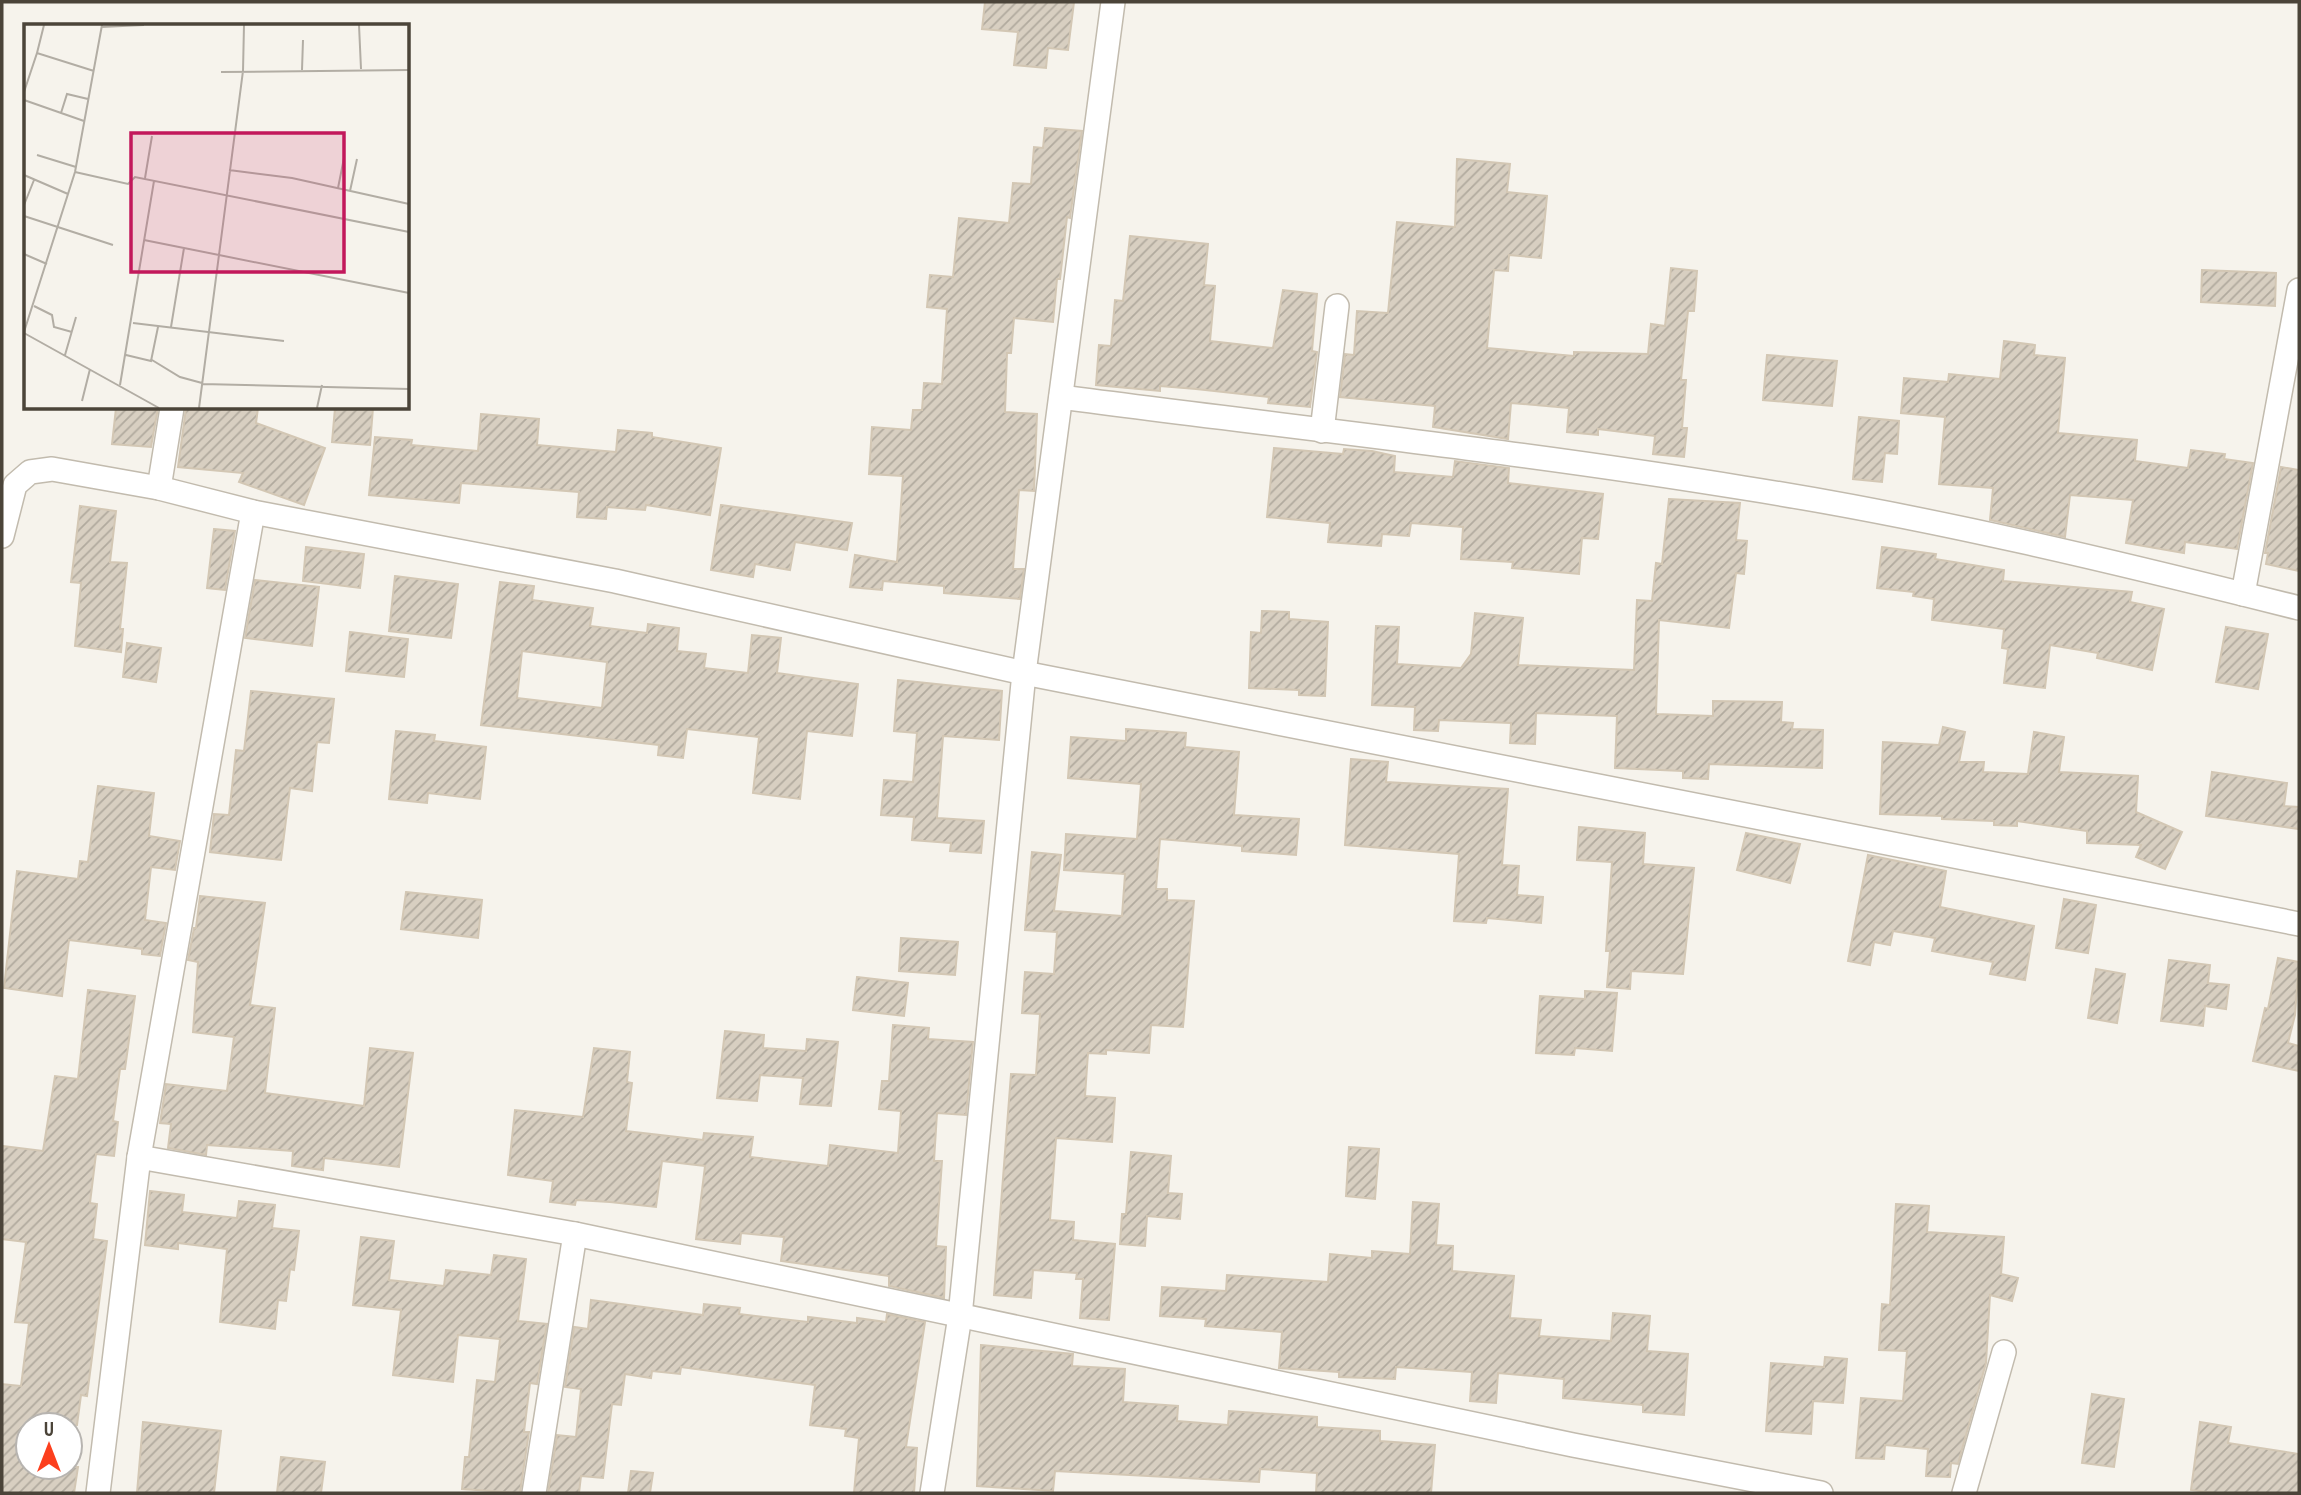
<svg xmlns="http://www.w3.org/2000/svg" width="2301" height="1495" font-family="'PT Sans Narrow',sans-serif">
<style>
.building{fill:url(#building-hatch);stroke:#d3c7b4;stroke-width:2;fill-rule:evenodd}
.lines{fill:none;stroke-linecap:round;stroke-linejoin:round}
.minor-casing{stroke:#c2bbae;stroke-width:26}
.minor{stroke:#fff;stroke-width:23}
.inset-road{fill:none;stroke:#b2ada4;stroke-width:2}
.view{fill:#c2185b;fill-opacity:0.15;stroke:#c2185b;stroke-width:3.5}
.inset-edge{fill:none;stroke:#4b4439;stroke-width:3.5}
</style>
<defs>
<pattern id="building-hatch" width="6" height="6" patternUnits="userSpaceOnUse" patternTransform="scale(1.75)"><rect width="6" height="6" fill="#d8cfc1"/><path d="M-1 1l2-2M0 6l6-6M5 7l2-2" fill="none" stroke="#b1aa9e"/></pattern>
</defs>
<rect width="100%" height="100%" fill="#f6f3ec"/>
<g class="building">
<polygon points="985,2 1074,2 1068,50 1048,48 1046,68 1014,65 1018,32 982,29"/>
<polygon points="1045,128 1082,131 1070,218 1067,217 1060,279 1057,279 1053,322 1014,318 1011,353 1007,353 1005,412 1037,414 1034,491 1019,490 1013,569 1024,569 1020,599 944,593 944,586 883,581 882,590 850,587 855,555 897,562 903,476 869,474 872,427 911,430 913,410 922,410 924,383 942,384 947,309 927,307 930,275 953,277 959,218 1009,223 1013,183 1031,184 1034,147 1043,148"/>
<polygon points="1457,159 1510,164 1507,192 1547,196 1541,258 1509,255 1508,271 1494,270 1487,348 1574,356 1574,352 1648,354 1651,324 1665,326 1671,268 1697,271 1694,311 1688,311 1681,380 1686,380 1682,428 1687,428 1684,457 1653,454 1655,436 1598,429 1598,435 1567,432 1569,408 1511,403 1508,439 1433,427 1435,406 1340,397 1345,354 1354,355 1357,311 1388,313 1397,222 1455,227"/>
<polygon points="1130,236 1208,244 1204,285 1215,286 1210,341 1273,348 1283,290 1317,294 1312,351 1317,352 1310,407 1268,403 1269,397 1196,389 1160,386 1160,391 1096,385 1099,345 1111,346 1115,300 1123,301"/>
<polygon points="2202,270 2276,273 2275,306 2201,302"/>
<polygon points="2004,341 2035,345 2034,355 2065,358 2058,433 2137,440 2135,461 2188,468 2191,450 2225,454 2224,459 2253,463 2237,549 2185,542 2184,553 2126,543 2133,500 2070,495 2065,537 1990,520 1993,488 1939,484 1945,417 1901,413 1904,378 1948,382 1949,374 2000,379"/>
<polygon points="1767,355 1837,361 1832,406 1763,400"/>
<polygon points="116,408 158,408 151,447 112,444"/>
<polygon points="186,408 258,408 256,423 325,448 304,505 239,482 243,473 178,467"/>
<polygon points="335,408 373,408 370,445 332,442"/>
<polygon points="481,414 539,419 537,445 616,452 618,430 652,433 652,437 721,448 710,515 646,505 645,510 607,507 606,519 577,517 579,492 461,483 459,503 369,495 375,437 412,440 411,445 478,451"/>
<polygon points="1859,417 1899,421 1897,454 1885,453 1882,482 1853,479"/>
<polygon points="1274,448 1343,454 1344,449 1372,451 1395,456 1394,472 1453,477 1455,461 1509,468 1508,483 1603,494 1598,539 1582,538 1579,574 1512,568 1513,562 1461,559 1463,527 1411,523 1409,536 1382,534 1381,546 1328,542 1330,523 1267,517"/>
<polygon points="2281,467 2299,470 2299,571 2266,564 2268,553 2265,553"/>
<polygon points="1669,499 1740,503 1736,540 1747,541 1744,574 1736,573 1729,628 1659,620 1656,714 1713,716 1713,701 1782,702 1781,722 1793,723 1792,729 1823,730 1822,768 1709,764 1708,779 1683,778 1683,771 1615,768 1617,716 1536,713 1535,744 1510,743 1511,723 1439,720 1438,731 1414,730 1415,707 1372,705 1376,626 1399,627 1397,664 1461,668 1471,654 1475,613 1523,618 1518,665 1634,670 1637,600 1652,601 1656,563 1662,564"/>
<polygon points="721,505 852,523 847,550 795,542 790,570 755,564 753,577 711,570"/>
<polygon points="80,506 116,511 110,562 127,563 120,629 123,629 121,652 75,646 81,583 71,582"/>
<polygon points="214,529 235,531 225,590 207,588"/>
<polygon points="306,547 364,554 360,588 303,581"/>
<polygon points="1882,547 1936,554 1935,559 2004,570 2003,581 2132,592 2130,602 2164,609 2152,670 2097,658 2098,653 2050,645 2045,688 2004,683 2008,649 2002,648 2004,629 1932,620 1934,599 1913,596 1914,592 1877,588"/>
<polygon points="395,576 458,584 451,638 389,631"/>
<polygon points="255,580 319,587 312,646 245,638"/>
<path d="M 500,582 L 534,586 L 532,600 L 593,608 L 590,626 L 647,633 L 648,624 L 679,628 L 677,651 L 706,654 L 704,668 L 748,673 L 752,635 L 781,638 L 777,673 L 858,684 L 852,736 L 807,731 L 800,799 L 753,793 L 759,737 L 687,729 L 683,758 L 658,755 L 659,745 L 481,725 ZM 522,651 L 607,662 L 602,708 L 517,698 Z"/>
<polygon points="1262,611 1289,612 1289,619 1328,622 1325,696 1299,695 1299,690 1249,688 1251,632 1261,633"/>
<polygon points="2226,627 2268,634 2258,689 2216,682"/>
<polygon points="350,632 408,639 404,677 346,671"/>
<polygon points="127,643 161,648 156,682 123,677"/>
<polygon points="898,680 1002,691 999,740 943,736 937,818 984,821 981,853 950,851 951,843 912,840 914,817 881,815 884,780 913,782 917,733 894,731"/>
<polygon points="251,691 334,699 329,743 317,742 312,791 290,788 281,860 210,852 214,814 229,815 236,750 244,751"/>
<polygon points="1943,727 1965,732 1959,762 1984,762 1983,772 2028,774 2034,732 2064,737 2059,772 2138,776 2136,812 2182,832 2165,869 2136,857 2141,845 2087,843 2087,831 2017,821 2017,826 1994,825 1994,821 1942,819 1942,816 1880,814 1883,742 1939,745"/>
<polygon points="1126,729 1186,733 1185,747 1239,752 1234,815 1299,819 1296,855 1242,851 1242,846 1160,839 1156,889 1167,889 1167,900 1194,901 1183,1027 1151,1025 1149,1053 1106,1050 1106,1054 1088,1053 1085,1096 1115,1098 1112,1142 1056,1138 1050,1220 1074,1222 1073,1240 1115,1244 1109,1320 1080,1318 1083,1279 1076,1279 1077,1273 1033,1270 1031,1298 994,1295 1011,1074 1036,1075 1040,1014 1022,1013 1025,972 1054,974 1057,932 1025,930 1032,852 1061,855 1054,911 1122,916 1125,874 1064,870 1066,834 1137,839 1141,784 1068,778 1071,737 1126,741"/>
<polygon points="396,731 435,735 434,741 486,747 480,799 428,793 427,803 389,799"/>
<polygon points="1351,759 1388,762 1386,782 1508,789 1502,865 1519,866 1517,895 1543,897 1541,923 1487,918 1486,923 1454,921 1459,854 1345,845"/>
<polygon points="2212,772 2287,783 2284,806 2299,807 2299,829 2206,816"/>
<polygon points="98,786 154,793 149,836 180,841 175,870 151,867 145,920 166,923 160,956 142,954 142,949 69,940 62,996 4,988 17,871 78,879 80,861 88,862"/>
<polygon points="1579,827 1645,833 1643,864 1694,868 1683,974 1631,971 1630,989 1607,987 1610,951 1606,951 1612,862 1577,860"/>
<polygon points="1746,833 1800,844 1790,883 1737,870"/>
<polygon points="1868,855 1946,871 1940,907 2034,926 2025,980 1990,974 1993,962 1932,951 1935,938 1893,931 1890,945 1874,942 1870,965 1848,961"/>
<polygon points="406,892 482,900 478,938 401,929"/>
<polygon points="200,896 265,903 250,1005 275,1008 265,1093 364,1106 370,1048 413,1053 399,1167 324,1158 323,1170 292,1166 293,1151 207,1145 206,1155 168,1148 171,1124 160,1123 166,1084 227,1091 234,1037 193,1032 198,962 188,960 194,928 196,928"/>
<polygon points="2064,899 2096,905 2088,953 2056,948"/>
<polygon points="901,938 958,942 955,975 899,971"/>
<polygon points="2278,958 2299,962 2295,1015 2288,1043 2299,1046 2299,1071 2253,1061 2265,1008 2268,1009"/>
<polygon points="2169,960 2210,965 2208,983 2229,985 2226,1009 2205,1006 2203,1026 2161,1021"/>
<polygon points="2096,969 2125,974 2117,1023 2088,1018"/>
<polygon points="857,977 908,983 904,1016 853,1010"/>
<polygon points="88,990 135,996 125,1069 120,1069 113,1121 118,1122 114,1156 96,1154 90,1203 97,1204 93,1239 107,1241 87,1396 81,1395 77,1425 28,1425 28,1467 78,1467 74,1493 2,1493 2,1384 21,1386 29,1323 15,1322 26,1242 2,1239 2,1146 43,1151 55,1076 78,1079"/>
<polygon points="1585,991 1617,993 1612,1051 1575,1048 1574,1055 1536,1053 1540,996 1585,999"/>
<polygon points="893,1025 929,1028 928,1039 973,1042 966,1115 937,1113 934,1161 942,1161 936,1246 946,1247 944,1298 889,1286 889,1276 781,1261 784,1237 741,1233 740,1244 696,1239 705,1166 662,1161 656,1207 610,1202 576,1200 575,1205 550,1202 553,1181 508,1175 515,1110 583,1117 594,1048 630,1052 627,1082 632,1083 626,1131 703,1140 704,1133 753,1137 750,1157 828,1166 830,1145 898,1153 901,1111 879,1109 882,1081 889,1081"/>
<polygon points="725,1031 764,1035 763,1048 806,1051 807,1039 838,1042 831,1106 800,1104 803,1078 760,1075 757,1101 717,1098"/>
<polygon points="1349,1147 1379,1149 1375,1199 1346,1196"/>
<polygon points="1131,1152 1171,1156 1168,1193 1182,1194 1180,1219 1147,1216 1145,1246 1120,1244 1122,1214 1126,1214"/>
<polygon points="150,1191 184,1195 182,1212 237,1218 239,1201 275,1205 272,1228 299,1231 294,1270 290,1269 286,1301 278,1300 275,1329 220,1322 227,1249 178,1243 178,1249 145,1245"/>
<polygon points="1413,1202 1439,1204 1436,1245 1453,1246 1452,1271 1514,1276 1510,1318 1541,1320 1539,1336 1611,1341 1613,1313 1650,1316 1647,1351 1688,1354 1684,1415 1643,1412 1643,1405 1563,1398 1564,1379 1498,1373 1496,1403 1470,1401 1472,1372 1396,1367 1395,1379 1339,1377 1339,1372 1279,1368 1282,1332 1205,1326 1206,1319 1160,1316 1162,1287 1226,1291 1227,1275 1328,1282 1330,1254 1372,1258 1372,1251 1410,1254"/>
<polygon points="1896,1204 1929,1206 1927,1232 2004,1237 2001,1274 2018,1278 2012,1301 1990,1295 1986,1363 1958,1464 1951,1463 1950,1477 1926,1476 1928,1449 1885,1445 1884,1459 1856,1458 1861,1398 1903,1401 1907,1351 1879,1350 1882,1304 1890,1305"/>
<polygon points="361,1237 394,1241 389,1280 444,1286 446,1270 491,1275 494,1255 526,1259 518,1321 547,1324 537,1384 530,1383 524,1432 529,1432 520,1493 462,1489 465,1457 469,1457 477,1380 495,1382 500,1339 458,1335 453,1382 393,1375 401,1310 353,1305"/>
<polygon points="591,1300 703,1315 704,1304 740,1308 739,1314 808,1322 808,1317 857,1323 857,1318 886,1322 887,1314 925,1322 906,1447 917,1448 914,1493 854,1493 859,1438 845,1436 846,1429 810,1425 815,1385 681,1367 680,1374 652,1371 651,1378 625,1374 621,1405 612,1404 603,1478 581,1476 579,1493 548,1493 557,1435 576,1437 581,1389 565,1387 574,1327 588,1329"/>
<polygon points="981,1345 1073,1354 1072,1366 1125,1369 1123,1402 1178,1406 1177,1421 1228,1425 1229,1411 1317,1417 1317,1427 1380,1431 1380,1441 1435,1445 1431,1493 1316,1493 1317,1473 1260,1469 1259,1482 1055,1471 1053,1491 977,1486"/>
<polygon points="1825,1357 1847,1359 1843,1403 1813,1401 1811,1434 1766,1431 1771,1363 1824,1367"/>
<polygon points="2092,1394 2124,1399 2114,1467 2082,1463"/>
<polygon points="143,1422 221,1431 214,1493 137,1493"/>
<polygon points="2200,1422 2231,1427 2228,1443 2299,1454 2299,1493 2216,1493 2191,1490"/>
<polygon points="281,1457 325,1462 321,1493 277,1493"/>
<polygon points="631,1471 653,1473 650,1493 628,1493"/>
</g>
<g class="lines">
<defs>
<g id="minor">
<path d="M 1061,397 C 1288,427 1517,451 1744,488 C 1930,517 2116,562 2299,608"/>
<polyline points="1322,431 1337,306"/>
<polyline points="159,488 172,408"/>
<polyline points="2,536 15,485 30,472 52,469 159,488 253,512 615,581 1024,673 2299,924"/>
<polyline points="2243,594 2299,290"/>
<polyline points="139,1157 575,1234 1573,1445 1821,1493"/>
<polyline points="98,1493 139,1157 253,512"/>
<polyline points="534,1493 575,1234"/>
<polyline points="932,1493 960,1316 1024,673 1113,2"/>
<polyline points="1964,1493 2004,1352"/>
</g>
</defs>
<use href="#minor" class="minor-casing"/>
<use href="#minor" class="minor"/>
</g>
<g transform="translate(24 24)">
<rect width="385" height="385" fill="#f6f3ec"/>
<path class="inset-road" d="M 335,1 L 337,45M 77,3 L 120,1M 13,29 L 20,1M 278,46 L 279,16M 197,48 L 385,46M 0,68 L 13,29 L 70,47M 0,76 L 60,97M 37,89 L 43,70 L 64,75M 13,131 L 52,143M 205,146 L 268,154 L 385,180M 51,148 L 104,160 L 111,153 L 385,208M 0,151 L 44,170M 121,154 L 128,112M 314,164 L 320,134M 326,167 L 333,135M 0,181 L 10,156M 0,192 L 89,221M 120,216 L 385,269M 0,230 L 23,240M 10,282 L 28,291 L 30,303 L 48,308M 109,299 L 260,317M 147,303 L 160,224M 0,308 L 51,148 L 78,1M 0,309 L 135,384M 41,331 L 52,293M 102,331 L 127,337 L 134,303M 128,336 L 156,353 L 178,359M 178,360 L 385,365M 96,361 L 130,157M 58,377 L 66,345M 175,384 L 219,47 L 220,1M 293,384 L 298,361"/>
<path class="view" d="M 107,109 L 320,109 L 320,248 L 107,248 Z"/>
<rect width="385" height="385" class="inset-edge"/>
</g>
<rect width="2301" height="1495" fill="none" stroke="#4b4439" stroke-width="7"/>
<g transform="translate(49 1446)"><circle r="33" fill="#ffffff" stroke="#b7b4b0" stroke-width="2"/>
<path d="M0-5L12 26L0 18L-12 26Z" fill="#fc3f1d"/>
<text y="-10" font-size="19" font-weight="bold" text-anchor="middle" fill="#4b4439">U</text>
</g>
</svg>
